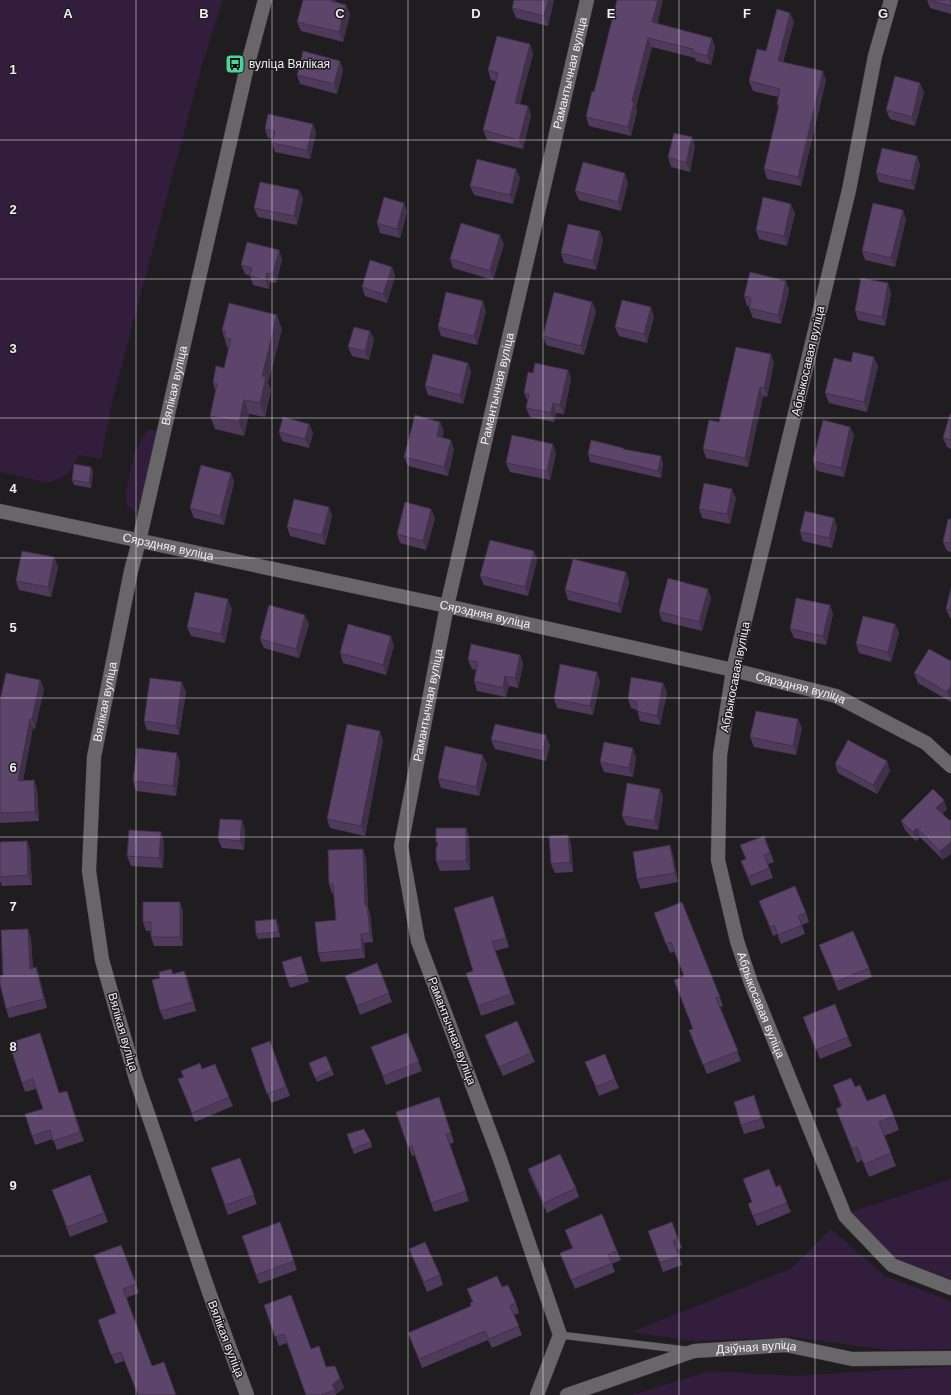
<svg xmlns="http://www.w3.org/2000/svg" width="951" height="1395" font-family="Arial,sans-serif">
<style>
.green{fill:#321e3c}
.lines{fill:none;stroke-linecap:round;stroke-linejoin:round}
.lane-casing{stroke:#3c3b3c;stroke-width:8}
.street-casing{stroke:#3c3b3c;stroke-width:15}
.lane{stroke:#686669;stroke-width:7}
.street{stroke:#686669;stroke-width:14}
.wall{fill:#4f3a5b}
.shaded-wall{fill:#40304a}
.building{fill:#5c446a;stroke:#40304a}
.grid{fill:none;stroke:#f0eff0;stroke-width:1;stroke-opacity:0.55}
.labels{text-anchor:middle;stroke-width:3;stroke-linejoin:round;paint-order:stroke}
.poi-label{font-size:12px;fill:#f0eff0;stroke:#1f1d20;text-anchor:start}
.street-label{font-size:12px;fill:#f0eff0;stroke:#1f1d20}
.grid-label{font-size:13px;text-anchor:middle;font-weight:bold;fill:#f0eff0;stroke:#1f1d20;stroke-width:3;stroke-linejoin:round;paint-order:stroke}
</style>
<rect width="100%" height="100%" fill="#1f1d20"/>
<g class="green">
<polygon points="0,0 223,0 202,65 112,402 101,459 79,455 68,474 49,483 0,472"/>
<polygon points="147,430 162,430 147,503 138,514 127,506 126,491 134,454"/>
<polygon points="951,1179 951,1280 893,1257 851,1212"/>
<polygon points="831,1229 885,1276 951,1301 951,1349 888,1350 793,1337 695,1341 631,1332 792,1268"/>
<polygon points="951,1366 951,1395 632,1395 710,1371 795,1376"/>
</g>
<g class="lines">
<defs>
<polyline id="lane" points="560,1335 686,1350"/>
<g id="street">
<path id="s1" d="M 891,0 L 875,56 L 849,190 L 733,670 L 720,755 L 718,860 L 737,941 L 751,983 L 845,1216 L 892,1265 L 951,1288"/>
<path id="s2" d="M 0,511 L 447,606 L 733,670 L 836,696 L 926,743 L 951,766"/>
<path id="s3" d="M 247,1395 L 209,1292 L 136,1079 L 102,960 L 89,871 L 94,757 L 131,571 L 139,541 L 247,67 L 265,0"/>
<path id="s4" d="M 537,1395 L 560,1335 L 500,1159 L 418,941 L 401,846 L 447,606 L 587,0"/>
<path id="s5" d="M 567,1395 L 694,1351 L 786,1345 L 852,1359 L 951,1358"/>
</g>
</defs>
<use href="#lane" class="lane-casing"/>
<use href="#street" class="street-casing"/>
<use href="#lane" class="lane"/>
<use href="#street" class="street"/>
</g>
<g class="wall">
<polygon points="335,0 336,2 346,5 350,14 343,42 301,31 297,22"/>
<polygon points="554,0 548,26 516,18 512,8"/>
<polygon points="927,0 951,0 951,14 930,8"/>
<polygon points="790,13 794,22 783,62 826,80 801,186 767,179 764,169 778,109 777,104 778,97 753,91 749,81"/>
<polygon points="658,23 715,47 711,65 696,61 695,58 652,47 636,107 637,111 631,136 589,126 586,117 594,92"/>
<polygon points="530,44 533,54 520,104 528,106 531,115 523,149 487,140 483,130 496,81 491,80 488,70"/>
<polygon points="340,61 343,70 337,94 300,84 297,75"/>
<polygon points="924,92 915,126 890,119 886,110"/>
<polygon points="313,124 316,133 310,159 275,152 272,143 273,139 268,138 265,129"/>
<polygon points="695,146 690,172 671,167 668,157"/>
<polygon points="917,156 920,165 914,190 879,182 876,173"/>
<polygon points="516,169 520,178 513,204 474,195 470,186"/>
<polygon points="628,183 621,211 579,200 575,191"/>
<polygon points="299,190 303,199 297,225 258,217 254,208"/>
<polygon points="404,203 407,212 400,238 380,233 377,223"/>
<polygon points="795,213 787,246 759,239 756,230"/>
<polygon points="906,219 895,267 865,260 862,251"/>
<polygon points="603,240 596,270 564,263 561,253"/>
<polygon points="504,244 493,280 453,268 450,259"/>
<polygon points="279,250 282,259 276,283 270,282 269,289 253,285 250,276 245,274 241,265"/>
<polygon points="392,267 395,276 387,303 365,296 362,287"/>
<polygon points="789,290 781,324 753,318 749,308 750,306 747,306 744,296"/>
<polygon points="891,293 885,326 858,320 855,311"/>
<polygon points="592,302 596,311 584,355 546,345 543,336"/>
<polygon points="486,311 477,345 441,336 438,327"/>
<polygon points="654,316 647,343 619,336 615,327"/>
<polygon points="282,329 268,383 271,390 265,417 249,414 244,436 215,429 210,416 216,392 213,383 224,368 228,350 222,330"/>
<polygon points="370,331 374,340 369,360 352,356 348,347"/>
<polygon points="851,362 878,366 867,412 829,403 825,393"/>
<polygon points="468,363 471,372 463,404 428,395 425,386"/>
<polygon points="774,363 767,397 763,396 748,467 706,458 703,449 719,422"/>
<polygon points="568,370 571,379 564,414 556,413 554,422 530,417 526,408 528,402 524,393 533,373"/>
<polygon points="951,414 951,449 947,447 943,438"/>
<polygon points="440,422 444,431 442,438 454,449 448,476 408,466 404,457"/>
<polygon points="309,424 313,433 309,448 282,441 279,432"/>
<polygon points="850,427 854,436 844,477 817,471 813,461"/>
<polygon points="623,448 624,449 661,456 663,464 661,478 590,462 588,454"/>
<polygon points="556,453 550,480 510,472 506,463"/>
<polygon points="91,467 93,471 91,488 74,485 72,480"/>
<polygon points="231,473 234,482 224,525 194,518 190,508"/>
<polygon points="736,498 730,524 702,518 699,509"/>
<polygon points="329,507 332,516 325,545 290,536 287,527"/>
<polygon points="435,518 426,550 400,543 397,534"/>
<polygon points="834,518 837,527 832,548 803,541 800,532"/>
<polygon points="951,519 951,552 947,551 943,542"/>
<polygon points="534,551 537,560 528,596 484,585 480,576"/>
<polygon points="54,557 58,567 51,597 19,590 16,581"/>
<polygon points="626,572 629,582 621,613 568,600 565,590"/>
<polygon points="951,588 951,618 950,618 946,609"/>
<polygon points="711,598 702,631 662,621 659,612"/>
<polygon points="830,605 833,614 826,645 794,638 790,629"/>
<polygon points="232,609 225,643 191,636 187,627"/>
<polygon points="309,624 299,658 264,648 260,639"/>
<polygon points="895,624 899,633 891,662 859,653 856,644"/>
<polygon points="394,645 386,675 343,663 340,653"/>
<polygon points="520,655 523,664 518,688 509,686 506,697 477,691 474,681 476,670 472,669 468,660"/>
<polygon points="951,661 951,702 918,683 914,673"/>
<polygon points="40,680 44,689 35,729 33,728 23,780 34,780 37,789 39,821 0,823 0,700"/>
<polygon points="600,681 593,715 557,708 554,699"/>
<polygon points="663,683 667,693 660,725 640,721 637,710 631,708 628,699"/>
<polygon points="186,692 179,735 147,730 144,721"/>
<polygon points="802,728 796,755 754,747 750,737"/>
<polygon points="383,740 365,836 330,828 327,819"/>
<polygon points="491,740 550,745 546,761 495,749"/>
<polygon points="636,757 633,777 604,772 600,762"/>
<polygon points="887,761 890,771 877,794 838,773 835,764"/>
<polygon points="180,763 176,796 136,791 133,781"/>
<polygon points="487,764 479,796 441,788 438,778"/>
<polygon points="660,789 663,798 658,830 626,825 622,816"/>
<polygon points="947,809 942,814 949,820 943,860 920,837 916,841 905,830 901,821"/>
<polygon points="466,828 469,837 470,870 440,871 436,861 438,846 436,842"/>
<polygon points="245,829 244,850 222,848 218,839"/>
<polygon points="568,835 571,844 573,872 555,873 551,864"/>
<polygon points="764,836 774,862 768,864 773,878 751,886 741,861 745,859"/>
<polygon points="27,841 30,850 32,885 2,886 0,881 0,842"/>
<polygon points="164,842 163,868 131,866 127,856"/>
<polygon points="673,855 678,882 641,889 637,879"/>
<polygon points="366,858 368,907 370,914 373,942 364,943 365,958 321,962 318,953 336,920 333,893 332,894 329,884"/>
<polygon points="759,901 806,913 809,922 802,925 805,934 781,944 777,934 773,936"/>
<polygon points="180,902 183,912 183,946 154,946 151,937 151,931 146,931 143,922"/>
<polygon points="496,905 509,947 495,951 515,1004 481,1016 466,973 473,971"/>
<polygon points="657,922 720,997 723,1006 720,1007 741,1061 707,1074 693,1039 692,1029 684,976 674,952 670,953"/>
<polygon points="278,924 280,937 258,939 256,934"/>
<polygon points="31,938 33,968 36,967 39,976 47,1008 9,1018 6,1009 3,975"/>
<polygon points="819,945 869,968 872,977 838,991"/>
<polygon points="377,963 392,1002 360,1015 345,976"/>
<polygon points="304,966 309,982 290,988 287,979"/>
<polygon points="171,969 173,974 188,980 196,1011 164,1020 160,1011 160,978"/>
<polygon points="803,1017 848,1037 852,1046 820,1059"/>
<polygon points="40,1033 59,1093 70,1100 84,1141 57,1150 53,1139 35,1145 32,1136 43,1109 36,1089 25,1092 22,1083"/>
<polygon points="407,1033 422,1071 386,1085 371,1047"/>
<polygon points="485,1035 531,1053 535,1062 503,1076 488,1044"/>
<polygon points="270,1041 290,1096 271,1103 251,1048"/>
<polygon points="585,1062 615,1079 619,1088 599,1096"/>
<polygon points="309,1063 332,1070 334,1075 317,1082"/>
<polygon points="202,1069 229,1097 233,1106 195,1122 178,1079 183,1077 181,1071"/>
<polygon points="833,1085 855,1087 867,1101 894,1116 899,1130 884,1136 896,1166 869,1177 862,1160 857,1163 836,1109 841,1106"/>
<polygon points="754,1095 765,1128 744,1134 741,1125"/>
<polygon points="439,1097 454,1142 450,1144 469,1201 434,1212 415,1155 412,1156 396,1112"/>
<polygon points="347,1134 371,1142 372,1147 354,1154"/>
<polygon points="240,1158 257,1204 228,1215 211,1168"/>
<polygon points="528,1169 576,1188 579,1197 547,1213 531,1178"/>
<polygon points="90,1175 108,1222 70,1237 52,1190"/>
<polygon points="743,1179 776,1187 787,1203 791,1212 757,1226 748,1204 752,1202"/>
<polygon points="280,1222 297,1270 259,1284 242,1236"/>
<polygon points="672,1222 682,1248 677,1250 682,1265 663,1272 648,1231"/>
<polygon points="565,1230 617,1251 621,1260 612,1264 615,1272 575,1289 560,1253 572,1248"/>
<polygon points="121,1245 139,1293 126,1298 152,1366 124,1361 115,1364 98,1320 116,1313"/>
<polygon points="409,1249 440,1275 443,1285 427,1292"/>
<polygon points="502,1287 516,1303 519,1313 514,1315 522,1335 492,1348 488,1340 422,1368 408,1333 471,1306 472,1302 467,1289"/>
<polygon points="264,1305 311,1349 326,1367 340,1378 344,1388 336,1394 336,1395 306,1395 287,1343 279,1346"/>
</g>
<g class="shaded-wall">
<polygon points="332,0 335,0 337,4 331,1"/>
<polygon points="548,0 554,0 548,26 544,16"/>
<polygon points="658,0 663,0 656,31 652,22"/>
<polygon points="346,5 350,14 343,42 339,32"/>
<polygon points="790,13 794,22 781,70 778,61"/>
<polygon points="648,38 652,47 636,107 637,111 631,136 628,127 632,101"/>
<polygon points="712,38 715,47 711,65 707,56"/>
<polygon points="530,44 533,54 518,112 515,103"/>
<polygon points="340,61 343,70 337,94 334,84"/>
<polygon points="823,71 826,80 801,186 798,177"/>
<polygon points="920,83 924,92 915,126 912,117"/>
<polygon points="528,106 531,115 523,149 519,140"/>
<polygon points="313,124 316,133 310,159 307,150"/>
<polygon points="692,137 695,146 690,172 686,163"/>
<polygon points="917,156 920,165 914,190 911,181"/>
<polygon points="516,169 520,178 513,204 510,195"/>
<polygon points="625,173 628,183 621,211 618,202"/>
<polygon points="299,190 303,199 297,225 294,216"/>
<polygon points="404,203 407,212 400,238 397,229"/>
<polygon points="791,204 795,213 787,246 784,236"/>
<polygon points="903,210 906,219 895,267 891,258"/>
<polygon points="600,231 603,240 596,270 593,261"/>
<polygon points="500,235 504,244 493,280 490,271"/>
<polygon points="279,250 282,259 276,283 273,274"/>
<polygon points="392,267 395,276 387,303 383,294"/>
<polygon points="267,273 270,282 269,289 265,280"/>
<polygon points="786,281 789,290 781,324 778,315"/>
<polygon points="888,283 891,293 885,326 882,317"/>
<polygon points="483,301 486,311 477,345 474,336"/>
<polygon points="592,302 596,311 584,355 581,346"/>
<polygon points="651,307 654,316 647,343 644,334"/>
<polygon points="277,315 282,329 268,383 271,390 265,417 260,403 262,376"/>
<polygon points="370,331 374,340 369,360 365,351"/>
<polygon points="771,354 774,363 767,397 764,388"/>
<polygon points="874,357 878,366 867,412 864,402"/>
<polygon points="468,363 471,372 463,404 460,395"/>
<polygon points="568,370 571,379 564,414 560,405"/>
<polygon points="760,387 763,396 748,467 745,458"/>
<polygon points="244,400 249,414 244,436 239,422"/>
<polygon points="553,403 556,413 554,422 551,413"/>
<polygon points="440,422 444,431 440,446 437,436"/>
<polygon points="309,424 313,433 309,448 305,439"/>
<polygon points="850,427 854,436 844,477 841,468"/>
<polygon points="451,440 454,449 448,476 444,467"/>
<polygon points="553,444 556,453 550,480 547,471"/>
<polygon points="661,456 663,464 661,478 658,471"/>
<polygon points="91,467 93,471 91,488 89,483"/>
<polygon points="231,473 234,482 224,525 220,516"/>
<polygon points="732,489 736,498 730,524 727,514"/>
<polygon points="329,507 332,516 325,545 322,535"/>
<polygon points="431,509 435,518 426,550 423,541"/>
<polygon points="834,518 837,527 832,548 829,538"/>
<polygon points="534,551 537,560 528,596 525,587"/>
<polygon points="54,557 58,567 51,597 48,587"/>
<polygon points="626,572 629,582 621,613 618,604"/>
<polygon points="708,589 711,598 702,631 699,622"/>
<polygon points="228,599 232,609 225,643 221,634"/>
<polygon points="830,605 833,614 826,645 823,636"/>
<polygon points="305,615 309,624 299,658 296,649"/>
<polygon points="895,624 899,633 891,662 888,652"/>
<polygon points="391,636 394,645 386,675 383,665"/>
<polygon points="520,655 523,664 518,688 515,678"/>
<polygon points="597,672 600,681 593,715 590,706"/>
<polygon points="505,676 509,686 506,697 503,688"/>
<polygon points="40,680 44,689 35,729 32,719"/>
<polygon points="182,682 186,692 179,735 176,726"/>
<polygon points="663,683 667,693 660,725 657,716"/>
<polygon points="951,686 951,702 947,692"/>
<polygon points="30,719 33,728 21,790 18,781"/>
<polygon points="798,719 802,728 796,755 793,746"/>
<polygon points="380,731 383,740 365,836 361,826"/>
<polygon points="546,735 550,745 546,761 543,751"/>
<polygon points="633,748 636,757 633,777 629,768"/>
<polygon points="177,753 180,763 176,796 173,786"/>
<polygon points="483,755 487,764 479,796 476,787"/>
<polygon points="887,761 890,771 877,794 873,785"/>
<polygon points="34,780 37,789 39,821 35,812"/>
<polygon points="660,789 663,798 658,830 654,821"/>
<polygon points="944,800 947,809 939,818 936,808"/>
<polygon points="242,820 245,829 244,850 240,841"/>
<polygon points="466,828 469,837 470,870 466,861"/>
<polygon points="917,828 920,837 916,841 913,832"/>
<polygon points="161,832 164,842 163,868 159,858"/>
<polygon points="568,835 571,844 573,872 570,862"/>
<polygon points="27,841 30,850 32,885 28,875"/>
<polygon points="951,842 951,854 943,860 940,851"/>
<polygon points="670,845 673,855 678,882 675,873"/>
<polygon points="363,849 366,858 368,907 370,914 373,942 370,933 365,905"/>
<polygon points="180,902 183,912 183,946 180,937"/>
<polygon points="276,919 278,924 280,937 278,932"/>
<polygon points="28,929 31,938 33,978 30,969"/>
<polygon points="361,934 364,943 365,958 362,949"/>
<polygon points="36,967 39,976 47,1008 44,999"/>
<polygon points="184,971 188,980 196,1011 193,1002"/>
<polygon points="40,1033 43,1043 62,1103 59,1093"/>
<polygon points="67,1091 70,1100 84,1141 80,1132"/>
<polygon points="340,1378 344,1388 336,1394 332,1385"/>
</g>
<g class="building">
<polygon points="303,0 332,0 331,1 346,5 339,32 297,22"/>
<polygon points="514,0 548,0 544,16 512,8"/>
<polygon points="617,0 658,0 652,22 712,38 707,56 693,52 693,49 648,38 632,101 634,102 628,127 586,117 592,91 594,92"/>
<polygon points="930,0 951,0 951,6"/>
<polygon points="777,9 790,13 778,61 823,71 798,177 764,169 779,105 777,104 780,89 749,81 757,49 766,51"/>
<polygon points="497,36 530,44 515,103 528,106 519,140 483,130 498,73 488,70"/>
<polygon points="303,51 340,61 334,84 297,75"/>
<polygon points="895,76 920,83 912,117 886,110"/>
<polygon points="268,114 313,124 307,150 272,143 275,131 265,129"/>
<polygon points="674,133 692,137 686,163 668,157"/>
<polygon points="882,148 917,156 911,181 876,173"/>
<polygon points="477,159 516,169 510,195 470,186"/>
<polygon points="583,162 625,173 618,202 575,191"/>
<polygon points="260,182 299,190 294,216 254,208"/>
<polygon points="384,197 404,203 397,229 377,223"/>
<polygon points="763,197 791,204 784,236 756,230"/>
<polygon points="873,203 903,210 891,258 862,251"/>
<polygon points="461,223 500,235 490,271 450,259"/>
<polygon points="568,224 600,231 593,261 561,253"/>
<polygon points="247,242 279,250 273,274 267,273 265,280 250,276 252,268 241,265"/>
<polygon points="370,260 392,267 383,294 362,287"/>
<polygon points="750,272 786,281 778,315 749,308 751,298 744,296"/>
<polygon points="861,278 888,283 882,317 855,311"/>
<polygon points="446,292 483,301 474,336 438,327"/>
<polygon points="554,292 592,302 581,346 543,336"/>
<polygon points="622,300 651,307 644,334 615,327"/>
<polygon points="229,303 277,315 262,376 266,377 260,403 244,400 239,422 210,416 217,384 213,383 216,366 224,368 231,339 224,337 225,331 222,330"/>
<polygon points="354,327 370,331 365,351 348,347"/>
<polygon points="736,347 771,354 764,388 760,387 745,458 703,449 709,420 719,422"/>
<polygon points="853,352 874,357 864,402 825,393 834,358 851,362"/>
<polygon points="433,354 468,363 460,395 425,386"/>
<polygon points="535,363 568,370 560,405 553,403 551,413 526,408 529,394 524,393 528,372 533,373"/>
<polygon points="950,414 951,414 951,440 943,438"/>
<polygon points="415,415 440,422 437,436 451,440 444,467 404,457"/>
<polygon points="283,417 309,424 305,439 279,432"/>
<polygon points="823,420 850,427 841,468 813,461"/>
<polygon points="512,435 553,444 547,471 506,463"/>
<polygon points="591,440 623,448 623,449 661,456 658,471 588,454"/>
<polygon points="74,464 91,467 89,483 72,480"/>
<polygon points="201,465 231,473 220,516 190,508"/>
<polygon points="704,483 732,489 727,514 699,509"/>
<polygon points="294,499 329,507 322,535 287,527"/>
<polygon points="405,502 431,509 423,541 397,534"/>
<polygon points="805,511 834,518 829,538 800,532"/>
<polygon points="948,519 951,519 951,543 943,542"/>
<polygon points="490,540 534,551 525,587 480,576"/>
<polygon points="22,551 54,557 48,587 16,581"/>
<polygon points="573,559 626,572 618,604 565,590"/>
<polygon points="668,578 708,589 699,622 659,612"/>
<polygon points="951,588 951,610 946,609"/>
<polygon points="195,592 228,599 221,634 187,627"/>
<polygon points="796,598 830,605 823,636 790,629"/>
<polygon points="269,605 305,615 296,649 260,639"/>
<polygon points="863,616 895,624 888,652 856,644"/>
<polygon points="348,624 391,636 383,665 340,653"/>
<polygon points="471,644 520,655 515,678 505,676 503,688 474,681 478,662 468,660"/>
<polygon points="929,649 951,661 951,686 947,692 914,673"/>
<polygon points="560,664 597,672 590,706 554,699"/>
<polygon points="6,673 40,680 32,719 30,719 18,781 34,780 35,812 0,813 0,700"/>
<polygon points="631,677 663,683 657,716 637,711 637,702 628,699"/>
<polygon points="150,678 182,682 176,726 144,721"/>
<polygon points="756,711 798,719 793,746 750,737"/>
<polygon points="347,724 380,731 361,826 327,819"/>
<polygon points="495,724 546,735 543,751 491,740"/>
<polygon points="848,740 887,761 873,785 835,764"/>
<polygon points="604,742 633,748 629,768 600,762"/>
<polygon points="445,746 483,755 476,787 438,778"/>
<polygon points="137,748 177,753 173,786 133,781"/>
<polygon points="627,783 660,789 654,821 622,816"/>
<polygon points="933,789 944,800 936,808 949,820 951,820 951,842 940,851 917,828 913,832 901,821"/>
<polygon points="220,819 242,820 240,841 218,839"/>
<polygon points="436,828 466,828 466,861 436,861 436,847 437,847 438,843 436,842"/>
<polygon points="129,830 161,832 159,858 127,856"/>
<polygon points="568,835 570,862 551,864 549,836"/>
<polygon points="764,836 770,852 764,855 769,868 748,877 741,861 746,859 740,845"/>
<polygon points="27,841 28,875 0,877 0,842"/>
<polygon points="670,845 675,873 637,879 633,852"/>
<polygon points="363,849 365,905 367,905 370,933 361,934 362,949 318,953 315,922 336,920 333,884 329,884 328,850"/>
<polygon points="795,886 806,913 798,916 802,925 778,935 774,925 770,927 759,901"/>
<polygon points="493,896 506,938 492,942 511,994 478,1006 466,973 473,971 454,908"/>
<polygon points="143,902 180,902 180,937 151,937 151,922 143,922"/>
<polygon points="682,902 720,997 716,998 738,1051 703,1065 689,1030 693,1029 674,980 684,976 671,942 666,944 654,913"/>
<polygon points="276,919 278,932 256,934 255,921"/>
<polygon points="28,929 30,969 36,967 44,999 6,1009 0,984 0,976 3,975 1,930"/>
<polygon points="853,931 869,968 835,982 819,945"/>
<polygon points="301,956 306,973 287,979 282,962"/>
<polygon points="377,963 389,993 357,1006 345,976"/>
<polygon points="171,969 173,974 184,971 193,1002 160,1011 152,980 160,978 159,972"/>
<polygon points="835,1004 848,1037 816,1050 803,1017"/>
<polygon points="517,1021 531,1053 499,1067 485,1035"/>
<polygon points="40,1033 59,1093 67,1091 80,1132 53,1141 50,1130 32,1136 25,1114 43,1109 33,1079 22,1083 9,1043"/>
<polygon points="407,1033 419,1062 383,1076 371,1047"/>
<polygon points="270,1041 286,1087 267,1094 251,1048"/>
<polygon points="605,1054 615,1079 596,1087 585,1062"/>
<polygon points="326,1056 332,1070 315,1078 309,1063"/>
<polygon points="200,1063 202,1069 215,1064 229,1097 192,1113 178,1079 184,1077 181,1071"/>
<polygon points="851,1078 855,1087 860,1085 867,1101 885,1094 894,1116 879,1122 891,1153 864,1164 857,1147 852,1149 836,1109 842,1106 833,1085"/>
<polygon points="754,1095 761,1119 741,1125 734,1102"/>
<polygon points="439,1097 451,1133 446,1134 466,1191 431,1203 412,1146 408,1147 396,1112"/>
<polygon points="364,1129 371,1142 352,1149 347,1134"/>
<polygon points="560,1154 576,1188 544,1203 528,1169"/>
<polygon points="240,1158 254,1195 225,1205 211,1168"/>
<polygon points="769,1169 776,1187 780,1185 787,1203 753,1216 748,1204 752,1202 743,1179"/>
<polygon points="90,1175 104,1213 67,1227 52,1190"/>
<polygon points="602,1214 617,1251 608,1255 612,1263 571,1280 560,1253 573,1248 565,1230"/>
<polygon points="280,1222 294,1261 256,1275 242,1236"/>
<polygon points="672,1222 678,1239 673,1241 679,1256 660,1263 648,1231"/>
<polygon points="425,1242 440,1275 424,1282 409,1249"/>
<polygon points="121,1245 136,1284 123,1289 152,1366 164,1362 176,1395 138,1395 121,1352 111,1355 98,1320 116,1313 94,1255"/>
<polygon points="497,1276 502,1287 508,1285 516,1303 510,1306 519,1326 489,1339 485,1331 419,1359 408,1333 471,1306 470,1303 473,1302 467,1289"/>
<polygon points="291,1295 311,1349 319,1346 326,1367 335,1366 340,1378 332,1385 335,1390 321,1395 306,1395 284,1334 275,1337 264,1305"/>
</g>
<path class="grid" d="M 136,0 L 136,1395M 272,0 L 272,1395M 408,0 L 408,1395M 543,0 L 543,1395M 679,0 L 679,1395M 815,0 L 815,1395M 0,140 L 951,140M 0,279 L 951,279M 0,418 L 951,418M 0,558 L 951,558M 0,698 L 951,698M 0,837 L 951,837M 0,976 L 951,976M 0,1116 L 951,1116M 0,1256 L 951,1256"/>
<defs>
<symbol id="bus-square" viewBox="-11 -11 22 22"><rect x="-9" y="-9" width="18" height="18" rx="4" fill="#48d49d" stroke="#1f1d20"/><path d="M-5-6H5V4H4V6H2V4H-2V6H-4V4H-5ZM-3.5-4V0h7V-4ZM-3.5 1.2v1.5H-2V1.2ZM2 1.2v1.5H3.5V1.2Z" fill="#111"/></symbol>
</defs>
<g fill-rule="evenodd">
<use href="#bus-square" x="224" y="53" width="22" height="22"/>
</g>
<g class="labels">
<g class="poi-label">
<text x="249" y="68">вуліца Вялікая</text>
</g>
<g class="street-label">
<text dy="4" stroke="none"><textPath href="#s4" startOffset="1371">Рамантычная вуліца</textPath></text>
<text transform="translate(808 361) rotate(-77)" y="4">Абрыкосавая вуліца</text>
<text dy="4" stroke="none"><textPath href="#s3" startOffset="1043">Вялікая вуліца</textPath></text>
<text dy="4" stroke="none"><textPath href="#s4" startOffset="1047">Рамантычная вуліца</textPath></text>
<text dy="4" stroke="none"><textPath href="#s2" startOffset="172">Сярэдняя вуліца</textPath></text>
<text dy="4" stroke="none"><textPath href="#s2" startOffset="496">Сярэдняя вуліца</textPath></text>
<text transform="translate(735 677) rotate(-79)" y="4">Абрыкосавая вуліца</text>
<text dy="4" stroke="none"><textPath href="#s2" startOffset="820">Сярэдняя вуліца</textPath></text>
<text dy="4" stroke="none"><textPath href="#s3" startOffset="719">Вялікая вуліца</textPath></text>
<text dy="4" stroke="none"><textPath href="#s4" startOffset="723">Рамантычная вуліца</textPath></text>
<text dy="4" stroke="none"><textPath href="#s1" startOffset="1031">Абрыкосавая вуліца</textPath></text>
<text transform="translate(452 1031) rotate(69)" y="4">Рамантычная вуліца</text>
<text transform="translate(123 1032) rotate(74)" y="4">Вялікая вуліца</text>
<text transform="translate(226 1339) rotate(69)" y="4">Вялікая вуліца</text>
<text dy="4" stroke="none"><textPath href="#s5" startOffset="197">Дзіўная вуліца</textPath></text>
</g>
</g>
<g class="grid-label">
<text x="68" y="18">A</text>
<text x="204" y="18">B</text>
<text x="340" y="18">C</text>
<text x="476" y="18">D</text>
<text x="611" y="18">E</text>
<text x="747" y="18">F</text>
<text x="883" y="18">G</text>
<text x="13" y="74">1</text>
<text x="13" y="214">2</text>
<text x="13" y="353">3</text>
<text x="13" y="493">4</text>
<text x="13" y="632">5</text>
<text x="13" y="772">6</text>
<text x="13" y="911">7</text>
<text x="13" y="1051">8</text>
<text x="13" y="1190">9</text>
</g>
</svg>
